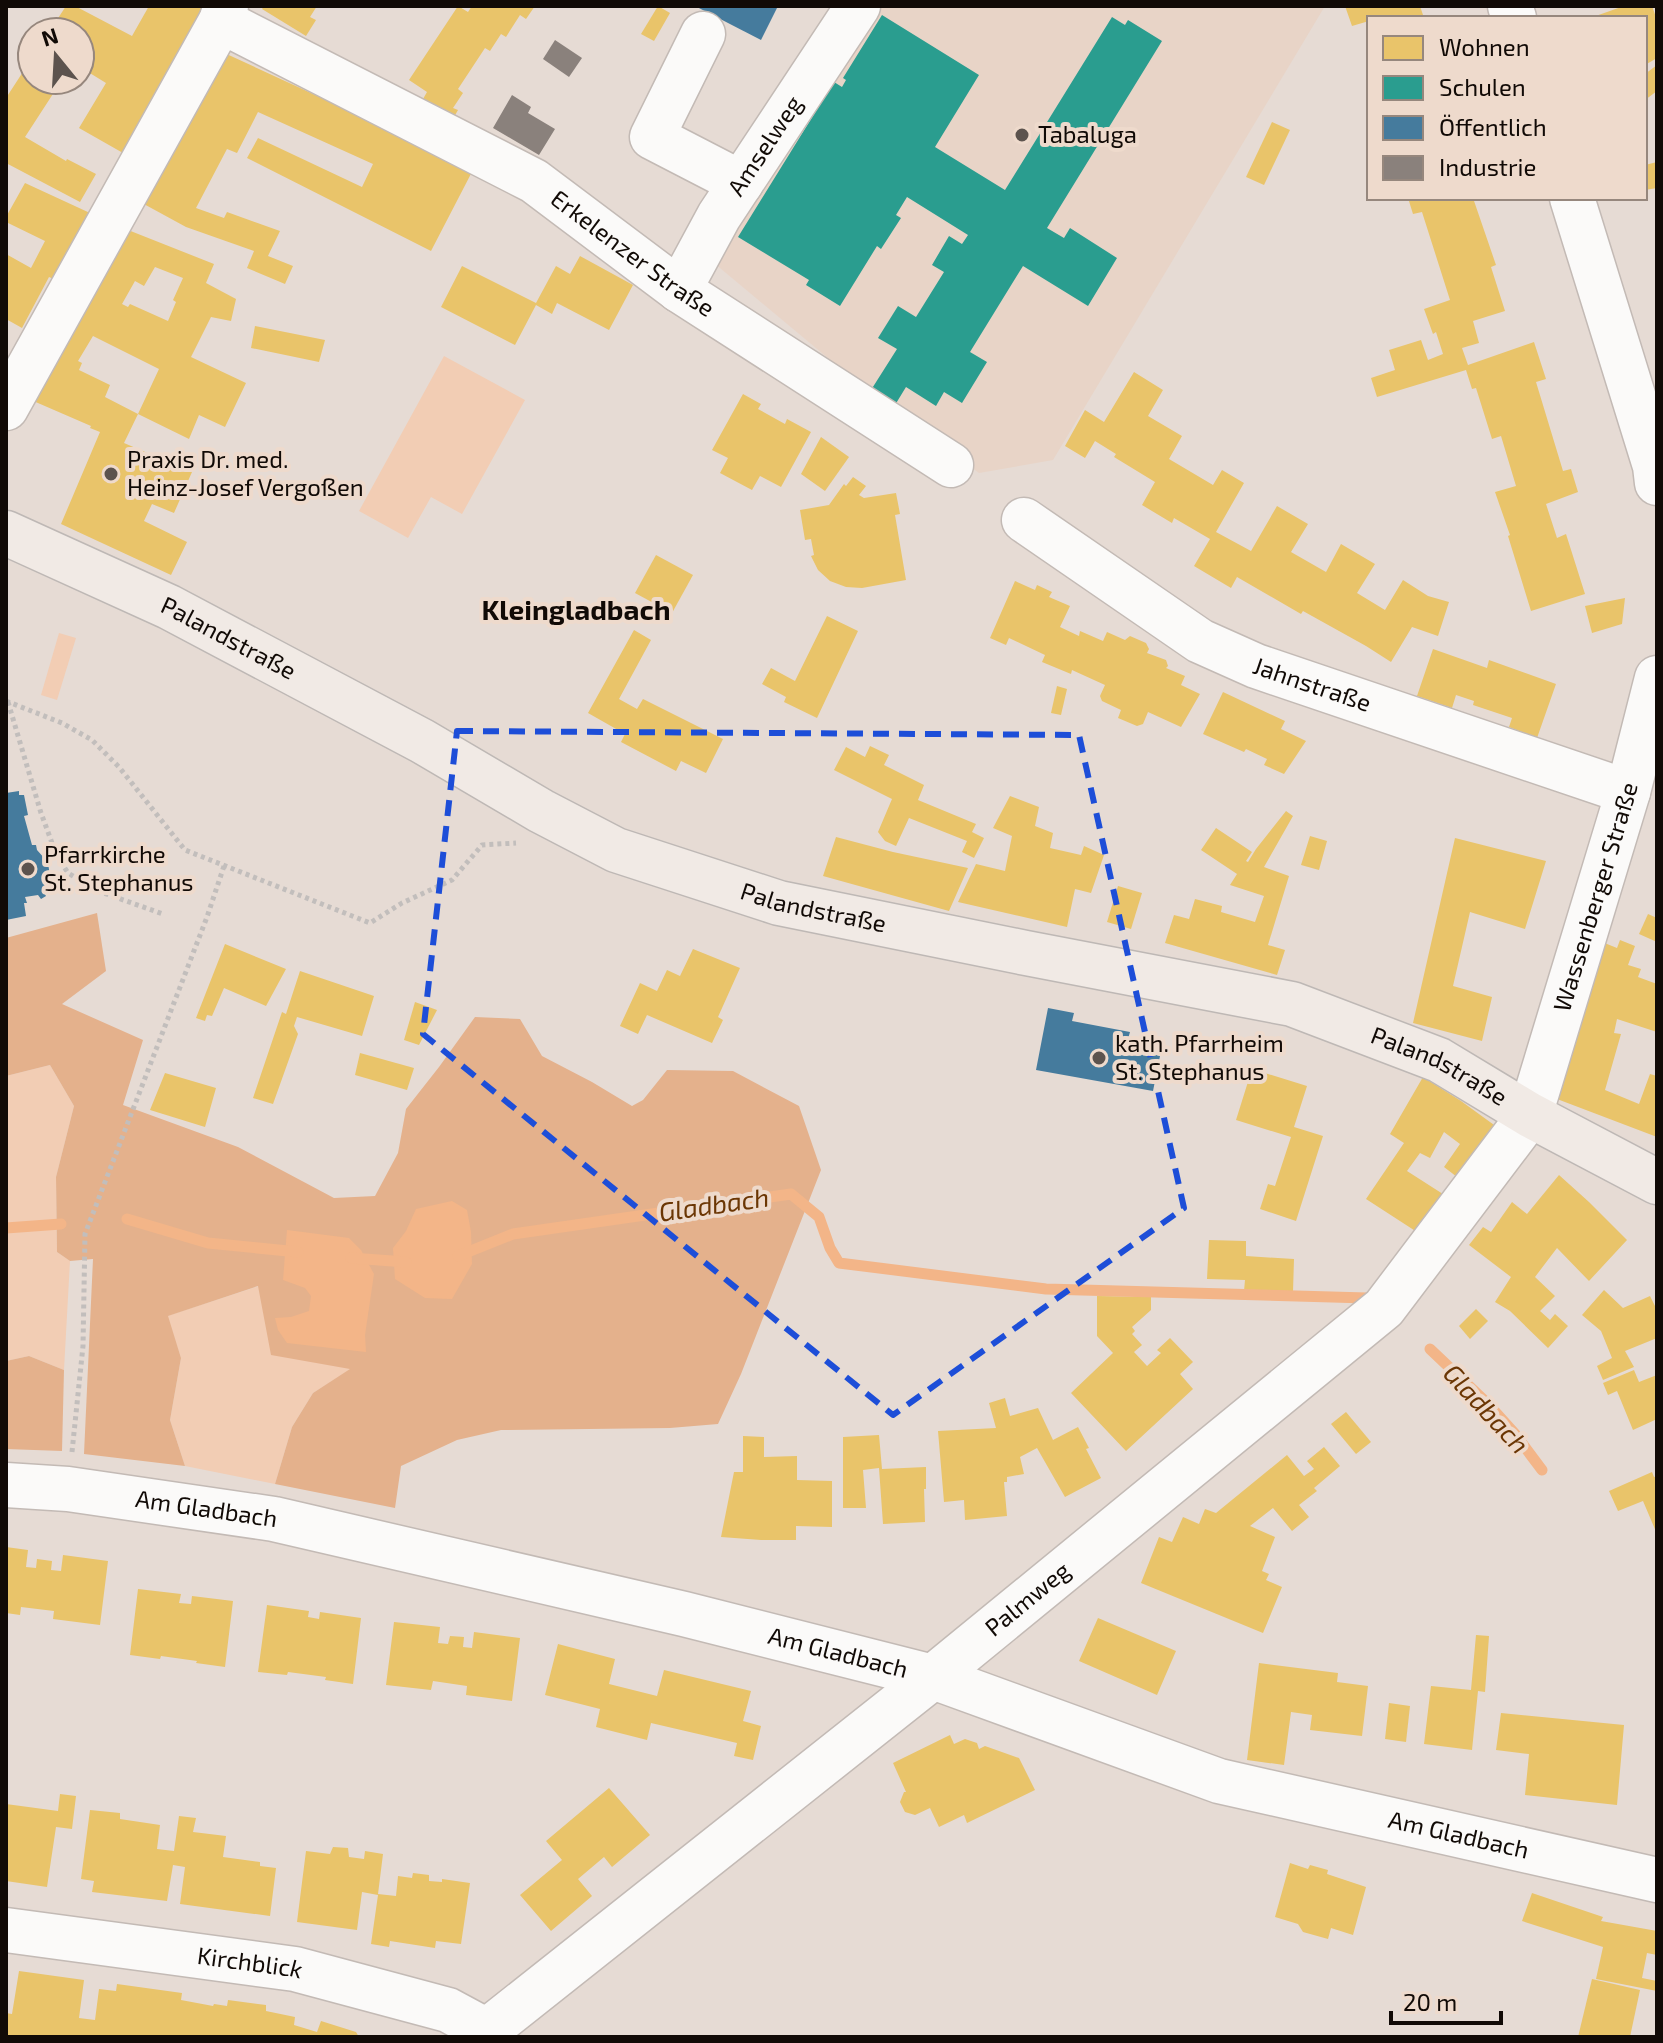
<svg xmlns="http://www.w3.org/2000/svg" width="1663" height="2043" font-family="'Exo 2',sans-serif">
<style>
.built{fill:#e8d4c7}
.green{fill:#f2cdb4}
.forest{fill:#e4b18c}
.water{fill:#f3b588}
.homes{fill:#e9c46a;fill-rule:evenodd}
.schools{fill:#2a9d8f}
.public{fill:#457b9d}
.industry{fill:#8a817c}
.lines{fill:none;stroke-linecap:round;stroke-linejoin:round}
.stream{stroke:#f3b588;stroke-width:11}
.minor-casing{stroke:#c3bab5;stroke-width:47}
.major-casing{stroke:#beb8b5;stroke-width:47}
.path{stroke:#c2bebc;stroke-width:5;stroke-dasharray:4 4;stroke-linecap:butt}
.minor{stroke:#fbfaf9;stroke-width:44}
.major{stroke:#f1eae5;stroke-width:44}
.marked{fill:none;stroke:#1d4ed8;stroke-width:6;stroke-dasharray:16 10;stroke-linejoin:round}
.poi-dot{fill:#5c534e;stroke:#eedacc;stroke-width:3}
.labels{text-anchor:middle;stroke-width:8;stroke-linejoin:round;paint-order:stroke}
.poi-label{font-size:24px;fill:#110a06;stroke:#eedacc;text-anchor:start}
.street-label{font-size:24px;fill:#110a06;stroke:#eedacc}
.water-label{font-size:26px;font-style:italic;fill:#6b3604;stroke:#eedacc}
.quarter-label{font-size:28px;font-weight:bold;fill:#110a06;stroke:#eedacc}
</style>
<rect width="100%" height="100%" fill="#e6dbd4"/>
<polygon class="built" points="877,6 1325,6 1053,460 979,473 871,394 714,263"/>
<g class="green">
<polygon points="444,356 525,400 462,514 431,497 408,538 359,511"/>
<polygon points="59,633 76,638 57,700 41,695"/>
<polygon points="50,1065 74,1106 56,1177 57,1252 70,1261 64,1370 29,1356 6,1361 6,1076"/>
<polygon points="259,1286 351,1369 313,1393 292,1427 275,1484 185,1466 170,1420 181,1358 167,1316"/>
</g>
<g class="forest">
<polygon points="97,913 106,971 62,1004 143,1040 123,1105 238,1147 334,1198 375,1196 398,1153 406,1109 439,1067 475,1017 520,1019 542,1056 592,1082 632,1106 643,1100 667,1070 733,1071 799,1106 821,1170 741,1374 718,1424 670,1428 501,1430 457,1440 401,1466 395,1508 275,1484 292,1427 313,1393 350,1369 271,1355 258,1286 168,1316 181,1358 170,1420 185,1466 84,1454 93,1259 70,1261 57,1252 56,1177 74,1106 50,1065 6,1076 6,938"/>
<polygon points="29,1356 64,1370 62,1451 6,1449 6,1361"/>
</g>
<g class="water">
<polygon points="452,1201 467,1210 471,1232 472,1264 452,1299 425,1298 395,1279 393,1248 406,1231 416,1209"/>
<polygon points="287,1230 349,1238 361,1250 374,1274 365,1335 366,1352 287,1343 278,1330 275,1318 291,1317 309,1311 311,1296 305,1288 283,1280"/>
</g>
<g class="homes">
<polygon points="66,6 75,6 132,36 149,6 202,6 206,8 123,153 79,128 106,83 80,67 80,32 49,32"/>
<polygon points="264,6 317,6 310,17 316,20 306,36 262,9"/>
<polygon points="458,6 468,12 472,6 535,6 526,19 520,15 506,37 501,34 490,51 485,48 458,89 463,93 453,108 458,110 449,126 419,106 427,92 409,80"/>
<polygon points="658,6 670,13 654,41 641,34"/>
<polygon points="1345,6 1420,6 1424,18 1369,18 1369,21 1352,26"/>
<polygon points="1624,6 1652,6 1657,20 1657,58 1645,65 1645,18 1590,18"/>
<polygon points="220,51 474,168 431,251 247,158 258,138 362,187 373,164 258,112 237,153 227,149 196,208 224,218 227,212 280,231 268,256 293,266 285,284 247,268 254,251 186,227 142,203"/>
<polygon points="32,58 32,80 62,80 25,137 66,161 67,159 96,174 80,202 6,163 6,98"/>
<polygon points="1657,65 1657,91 1645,100 1645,74"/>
<polygon points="1272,122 1290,130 1264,185 1246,177"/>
<polygon points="1657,162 1657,188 1645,190 1645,165"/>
<polygon points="25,183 90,213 56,280 49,277 22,328 6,319 6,254 31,268 45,241 6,222 6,217"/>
<polygon points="1408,198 1473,198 1496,265 1491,267 1505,311 1473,321 1479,343 1462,348 1468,365 1534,342 1546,379 1536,382 1563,471 1571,469 1578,492 1546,504 1557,538 1566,534 1585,594 1531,611 1508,536 1510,535 1495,492 1516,486 1501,436 1492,439 1476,388 1472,389 1466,370 1377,397 1371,378 1395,370 1389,350 1421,340 1428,360 1443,354 1436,332 1433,334 1424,309 1450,300 1422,212 1413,214"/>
<path d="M 123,228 L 214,264 L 206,283 L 236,299 L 231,321 L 211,317 L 191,357 L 246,383 L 225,427 L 199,415 L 189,439 L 138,414 L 124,443 L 192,472 L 174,513 L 152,504 L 144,521 L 187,542 L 171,575 L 61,524 L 100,432 L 90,428 L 91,426 L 31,400 ZM 155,267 L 183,278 L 173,300 L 176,302 L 168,321 L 130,304 L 128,307 L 122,304 L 135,281 L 144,286 ZM 93,336 L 159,369 L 138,414 L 105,397 L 110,385 L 79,370 L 82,363 L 78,361 Z"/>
<polygon points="580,256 633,285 609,330 557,303 552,314 536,305 515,345 441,307 462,266 536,303 556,266 570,274"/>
<polygon points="255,326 325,340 319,362 251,348"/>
<polygon points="1134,372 1163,390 1148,416 1182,436 1169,459 1213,485 1222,470 1244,483 1216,532 1251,551 1277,506 1308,524 1291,552 1326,572 1341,544 1375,564 1357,593 1385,610 1403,580 1428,596 1449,602 1438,636 1412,627 1391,662 1366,646 1303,611 1301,614 1237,577 1231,588 1194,566 1210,539 1174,518 1172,523 1142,505 1155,482 1114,457 1116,454 1095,441 1085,458 1065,446 1085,410 1104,422"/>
<polygon points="743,394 761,404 758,409 785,424 787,419 811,432 781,487 760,476 752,490 720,473 728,458 712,450"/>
<polygon points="821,437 849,457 825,491 801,474"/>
<polygon points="853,477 866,486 859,495 864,498 896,493 900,514 895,515 906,580 862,588 846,587 830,581 818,570 811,556 814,555 811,539 805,540 800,510 829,505 844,484 846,486"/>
<polygon points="656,555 693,575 672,613 635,593"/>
<polygon points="1015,581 1035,590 1037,585 1052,592 1049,597 1070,606 1060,627 1079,636 1080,631 1103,641 1107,632 1125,640 1130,636 1146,643 1149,649 1147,653 1166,660 1168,666 1166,668 1185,676 1181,685 1200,694 1181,727 1148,712 1143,724 1137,726 1118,718 1121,710 1102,701 1100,696 1105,685 1072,670 1071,674 1042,662 1045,655 1009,638 1006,645 990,638"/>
<polygon points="1625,598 1622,624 1592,633 1585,606"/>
<polygon points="827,616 858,631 817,718 784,702 786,697 762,684 771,668 795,681"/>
<polygon points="634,630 651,640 619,699 637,709 643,699 723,739 706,773 681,761 676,771 621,742 625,734 588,713"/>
<polygon points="1433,649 1487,668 1489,660 1556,684 1537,738 1509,727 1512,718 1473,705 1474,701 1456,695 1452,708 1417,696"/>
<polygon points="1057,686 1067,689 1061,715 1051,713"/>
<polygon points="1223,692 1285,721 1281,729 1306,741 1284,774 1264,765 1267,759 1246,749 1244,752 1203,734"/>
<polygon points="870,746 889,755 884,765 924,785 918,800 976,824 972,832 984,838 974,858 962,852 967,841 909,818 896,846 885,841 878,832 892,799 834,770 846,747 865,757"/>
<polygon points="1010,796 1039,807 1035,826 1053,833 1050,848 1081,855 1084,846 1104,855 1091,893 1075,889 1067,927 958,902 976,864 1005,871 1012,836 993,828"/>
<polygon points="1286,811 1293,816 1264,867 1289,876 1268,945 1285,950 1277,975 1165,943 1174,915 1189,919 1195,899 1222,906 1221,912 1255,922 1264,896 1230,885 1237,874 1201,850 1216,828 1252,852 1246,861 1248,862 1256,849"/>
<polygon points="1310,836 1327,841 1319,870 1301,865"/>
<polygon points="836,837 893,852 968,868 949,911 823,876"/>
<polygon points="1455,838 1546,861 1525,929 1470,912 1453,986 1492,997 1482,1041 1413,1023"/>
<polygon points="1118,886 1142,893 1131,929 1107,922"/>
<polygon points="1648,914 1657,918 1657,942 1639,934"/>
<polygon points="1620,940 1635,946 1628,965 1641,969 1638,977 1657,984 1657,1032 1617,1019 1614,1033 1621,1034 1605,1090 1639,1104 1650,1074 1657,1076 1657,1137 1557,1099 1602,942 1617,948"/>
<polygon points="225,944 286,969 266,1006 224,988 212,1016 207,1015 205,1021 196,1018"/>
<polygon points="693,949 740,968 718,1017 723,1020 712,1043 647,1015 638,1034 620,1026 640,983 657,991 667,970 680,976"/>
<polygon points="300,971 374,996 362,1036 297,1017 294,1026 298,1034 273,1104 253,1098 282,1012 286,1014"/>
<polygon points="415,1002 437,1010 419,1045 404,1040"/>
<polygon points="360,1053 414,1068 407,1090 355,1075"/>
<polygon points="1252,1069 1307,1086 1294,1127 1323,1136 1296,1221 1260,1209 1268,1184 1275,1186 1291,1137 1236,1120"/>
<polygon points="165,1073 216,1088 205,1127 150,1110"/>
<polygon points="1423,1077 1461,1101 1501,1130 1461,1180 1444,1167 1460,1144 1444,1132 1430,1158 1420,1153 1407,1171 1446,1196 1420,1234 1366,1199 1404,1143 1390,1134"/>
<polygon points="1559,1175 1589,1202 1627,1240 1589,1281 1557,1248 1535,1277 1555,1296 1540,1311 1550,1320 1555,1314 1568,1326 1548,1348 1510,1311 1495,1302 1511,1277 1469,1245 1483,1227 1491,1232 1512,1202 1527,1214"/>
<polygon points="1209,1240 1246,1241 1246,1256 1294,1259 1293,1292 1244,1291 1245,1280 1207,1279"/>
<polygon points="1604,1290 1623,1308 1650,1296 1657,1310 1657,1338 1625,1351 1634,1367 1603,1380 1597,1366 1612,1358 1601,1331 1582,1315"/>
<polygon points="1097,1296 1151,1297 1151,1310 1132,1327 1135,1331 1132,1334 1142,1345 1134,1352 1147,1366 1161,1353 1157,1350 1170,1338 1193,1362 1180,1374 1193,1389 1126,1451 1071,1393 1113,1353 1097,1336"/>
<polygon points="1476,1309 1488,1321 1470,1339 1459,1326"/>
<polygon points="1634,1370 1639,1382 1657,1375 1657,1419 1633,1430 1617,1391 1608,1395 1603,1383"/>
<polygon points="1005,1398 1010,1416 1038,1408 1053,1440 1078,1427 1089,1448 1086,1449 1101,1478 1065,1497 1037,1448 1020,1457 1024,1474 1007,1477 1007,1482 1004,1482 1007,1516 965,1520 964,1500 944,1502 938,1431 996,1428 989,1403"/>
<polygon points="1346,1412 1371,1442 1356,1454 1331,1424"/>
<polygon points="879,1435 882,1469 926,1467 926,1489 924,1489 925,1522 883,1524 879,1468 863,1470 866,1508 843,1508 843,1437"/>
<polygon points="743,1436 764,1437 764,1457 797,1456 797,1480 832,1481 832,1527 796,1526 796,1540 761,1540 721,1537 734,1472 743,1472"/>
<polygon points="1324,1447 1340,1466 1314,1488 1317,1491 1299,1505 1309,1517 1292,1531 1273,1508 1250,1526 1275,1537 1262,1571 1269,1574 1266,1580 1282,1587 1263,1633 1141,1583 1159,1537 1172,1542 1183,1517 1199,1524 1205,1509 1216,1513 1287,1455 1304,1476 1314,1469 1307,1461"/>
<polygon points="1652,1472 1654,1477 1657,1476 1657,1534 1643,1501 1618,1511 1609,1491"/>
<polygon points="6,1547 28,1550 26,1567 36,1568 37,1559 52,1561 51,1570 61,1571 63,1555 108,1561 100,1625 53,1619 54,1611 21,1607 20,1615 6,1613"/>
<polygon points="138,1589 181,1594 179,1603 191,1604 192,1596 233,1601 225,1667 196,1663 197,1661 161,1656 160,1659 130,1655"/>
<polygon points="267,1605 309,1611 308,1617 319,1619 320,1612 361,1618 353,1684 325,1680 326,1677 288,1672 287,1675 258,1672"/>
<polygon points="1098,1618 1176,1651 1157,1695 1079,1661"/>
<polygon points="394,1622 440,1627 438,1643 448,1644 450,1636 464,1637 463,1647 472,1648 474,1632 520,1638 512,1701 466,1695 467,1686 433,1681 431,1690 386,1685"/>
<polygon points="1476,1635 1489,1636 1485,1692 1478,1691 1472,1750 1424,1744 1431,1686 1471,1690"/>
<polygon points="558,1644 615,1659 609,1684 657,1696 664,1670 751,1691 743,1721 761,1726 753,1760 734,1756 737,1743 651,1723 647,1740 596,1727 600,1709 545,1695"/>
<polygon points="1259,1663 1338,1673 1337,1682 1368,1686 1362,1736 1310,1730 1312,1715 1291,1712 1284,1765 1247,1760"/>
<polygon points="1389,1703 1410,1706 1406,1742 1385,1739"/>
<polygon points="1501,1713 1624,1725 1617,1805 1525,1795 1529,1754 1496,1750"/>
<polygon points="950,1735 954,1744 965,1739 977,1743 979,1749 985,1746 1019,1758 1035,1790 967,1823 964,1815 939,1827 930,1808 915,1815 905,1812 900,1802 904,1792 906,1792 893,1763"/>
<polygon points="609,1788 650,1835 612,1867 604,1857 578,1879 592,1896 551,1931 520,1895 562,1860 546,1841"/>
<polygon points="60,1794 76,1796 72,1829 56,1827 47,1887 6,1881 6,1804 58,1811"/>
<polygon points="90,1810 120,1813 120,1819 160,1825 157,1849 174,1851 179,1816 196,1818 193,1832 226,1836 223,1857 260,1862 260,1866 276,1868 270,1916 180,1904 185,1867 173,1865 167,1901 92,1892 94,1881 81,1879"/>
<polygon points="333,1847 348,1848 349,1857 364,1859 365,1851 383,1854 378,1894 396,1896 398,1876 412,1878 413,1873 429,1875 429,1881 442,1882 442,1879 470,1883 461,1944 436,1941 435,1948 390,1941 389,1947 371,1944 378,1895 362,1892 357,1930 297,1922 306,1851 330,1854"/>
<polygon points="1290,1863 1308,1869 1310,1865 1328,1870 1327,1874 1366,1887 1353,1935 1331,1928 1328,1939 1303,1932 1298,1924 1275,1917"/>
<polygon points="1532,1893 1603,1917 1601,1921 1657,1931 1657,1955 1647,1953 1642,1978 1657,1981 1657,1991 1596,1979 1603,1947 1522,1921"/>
<polygon points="19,1971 84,1980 79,2018 95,2020 99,1989 116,1991 117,1984 182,1993 181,2000 213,2006 214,2004 227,2006 228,2000 266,2005 266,2011 295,2017 294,2025 317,2032 321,2021 356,2032 359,2037 6,2037 6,2013 12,2014"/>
<polygon points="1592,1979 1640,1990 1630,2037 1578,2037"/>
</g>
<polygon class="schools" points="882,15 979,75 935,147 1005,190 1112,17 1125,25 1128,20 1162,41 1047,228 1064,238 1070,228 1117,258 1088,306 1023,266 970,352 987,362 962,403 944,392 936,406 906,387 895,405 871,390 897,349 878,338 898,306 916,317 944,272 932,265 949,236 962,244 968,235 907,197 896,215 901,218 881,249 877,246 840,306 806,285 809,280 738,237 834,82 842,87 846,80 843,78"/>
<g class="public">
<polygon points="695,6 778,6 761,40"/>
<polygon points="19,791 19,795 24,795 28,815 24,816 32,845 36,845 37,850 45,859 50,856 52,860 48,863 50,876 56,877 55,882 49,881 43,891 46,896 41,899 38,895 25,897 27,903 24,903 26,916 6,920 6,793"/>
<polygon points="1048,1008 1074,1013 1072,1021 1130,1032 1128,1039 1162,1046 1153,1091 1036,1070"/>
</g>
<g class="industry">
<polygon points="555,40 582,58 569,77 543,59"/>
<polygon points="512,95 531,107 528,113 555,129 539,155 493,128"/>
</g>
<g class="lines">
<g class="stream">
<polyline points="127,1219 208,1243 298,1252"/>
<polyline points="6,1228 61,1224"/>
<polyline points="458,1256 513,1234 791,1194 819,1217 830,1248 839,1263 1046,1289 1367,1298"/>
<polyline points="351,1258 406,1262"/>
<polyline points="1430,1349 1488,1404 1515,1434 1542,1470"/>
</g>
<defs>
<g id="minor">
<polyline points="1510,6 1514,18"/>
<path id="s1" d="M 221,21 L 534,181 L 679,290 L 951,465"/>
<polyline points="703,34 652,137 741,183"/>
<polyline points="1572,198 1655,466 1657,483"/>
<path id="s2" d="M 679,290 L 719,216 L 858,6"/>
<polyline points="6,408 221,21 226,6"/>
<path id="s3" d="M 1024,520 L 1200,641 L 1256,666 L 1628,792"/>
<path id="s4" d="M 6,1485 L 68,1489 L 274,1519 L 684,1614 L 933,1677 L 1219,1781 L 1657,1880"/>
<path id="s5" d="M 6,1930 L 295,1969 L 448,2010 L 487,2031"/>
<path id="s6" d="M 479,2037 L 933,1677 L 1384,1308 L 1530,1115 L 1628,792 L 1657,678"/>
</g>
<g id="major">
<path id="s7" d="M 6,533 L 169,607 L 422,741 L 541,811 L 616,850 L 779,903 L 1026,953 L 1292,1004 L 1439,1060 L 1530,1115 L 1657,1182"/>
</g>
</defs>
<use href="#minor" class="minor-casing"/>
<use href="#major" class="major-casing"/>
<g class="path">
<polyline points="6,701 62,723 92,740 119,767 185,850 370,923 402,903 452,880 482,845 516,843"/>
<polyline points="8,702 41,813 56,854 68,873 98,891 163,914"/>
<polyline points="72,1452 83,1346 85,1234 207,917 224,866"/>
</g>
<use href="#minor" class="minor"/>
<use href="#major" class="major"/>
</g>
<path class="marked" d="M 457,731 L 1079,735 L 1184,1208 L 893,1415 L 423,1034 Z"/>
<g class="poi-dot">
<circle cx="1022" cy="135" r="8"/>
<circle cx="111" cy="474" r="8"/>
<circle cx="28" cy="869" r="8"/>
<circle cx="1099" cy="1058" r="8"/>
</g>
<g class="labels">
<g class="poi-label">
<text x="1038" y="143">Tabaluga</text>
<text x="127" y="468">Praxis Dr. med.<tspan x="127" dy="28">Heinz-Josef Vergoßen</tspan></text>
<text x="44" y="863">Pfarrkirche<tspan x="44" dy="28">St. Stephanus</tspan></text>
<text x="1115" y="1052">kath. Pfarrheim<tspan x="1115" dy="28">St. Stephanus</tspan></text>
</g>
<g class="street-label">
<text dy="8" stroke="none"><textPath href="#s2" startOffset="168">Amselweg</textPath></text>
<text dy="8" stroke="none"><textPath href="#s1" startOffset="474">Erkelenzer Straße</textPath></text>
<text dy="8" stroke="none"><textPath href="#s7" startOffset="246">Palandstraße</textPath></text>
<text dy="8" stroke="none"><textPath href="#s3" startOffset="334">Jahnstraße</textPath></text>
<text dy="8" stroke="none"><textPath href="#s6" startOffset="1632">Wassenberger Straße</textPath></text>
<text dy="8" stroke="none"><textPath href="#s7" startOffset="894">Palandstraße</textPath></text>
<text dy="8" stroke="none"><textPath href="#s7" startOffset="1542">Palandstraße</textPath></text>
<text dy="8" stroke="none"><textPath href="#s4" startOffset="202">Am Gladbach</textPath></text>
<text dy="8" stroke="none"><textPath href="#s6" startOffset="702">Palmweg</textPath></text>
<text dy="8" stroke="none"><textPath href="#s4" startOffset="850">Am Gladbach</textPath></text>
<text dy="8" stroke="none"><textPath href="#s4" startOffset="1498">Am Gladbach</textPath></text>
<text dy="8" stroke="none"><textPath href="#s5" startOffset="246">Kirchblick</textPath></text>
</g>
<g class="water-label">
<text transform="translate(714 1205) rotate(-8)" y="9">Gladbach</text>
<text transform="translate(1486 1409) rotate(47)" y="9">Gladbach</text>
</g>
<g class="quarter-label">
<text x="576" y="620">Kleingladbach</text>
</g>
</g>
<rect width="1663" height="2043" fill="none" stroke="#110a06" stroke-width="16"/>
<rect x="1367" y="16" width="280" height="184" fill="#eedacc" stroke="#96877d" stroke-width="2"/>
<rect x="1383" y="36" width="40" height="24" fill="#e9c46a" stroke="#96877d" stroke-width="2"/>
<text x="1439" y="56" font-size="24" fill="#110a06">Wohnen</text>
<rect x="1383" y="76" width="40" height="24" fill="#2a9d8f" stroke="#96877d" stroke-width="2"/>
<text x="1439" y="96" font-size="24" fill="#110a06">Schulen</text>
<rect x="1383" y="116" width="40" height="24" fill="#457b9d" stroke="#96877d" stroke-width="2"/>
<text x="1439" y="136" font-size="24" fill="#110a06">Öffentlich</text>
<rect x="1383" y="156" width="40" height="24" fill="#8a817c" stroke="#96877d" stroke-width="2"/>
<text x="1439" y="176" font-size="24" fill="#110a06">Industrie</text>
<g transform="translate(56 56) rotate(342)"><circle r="38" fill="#eedacc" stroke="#96877d" stroke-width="2"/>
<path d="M0-6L14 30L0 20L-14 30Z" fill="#5c534e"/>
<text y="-12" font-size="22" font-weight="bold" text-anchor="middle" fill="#110a06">N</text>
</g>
<path d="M1391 2011v12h110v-12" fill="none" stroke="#110a06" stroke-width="4"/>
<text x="1403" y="2011" font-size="24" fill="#110a06" stroke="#eedacc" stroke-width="6" paint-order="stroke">20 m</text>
</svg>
